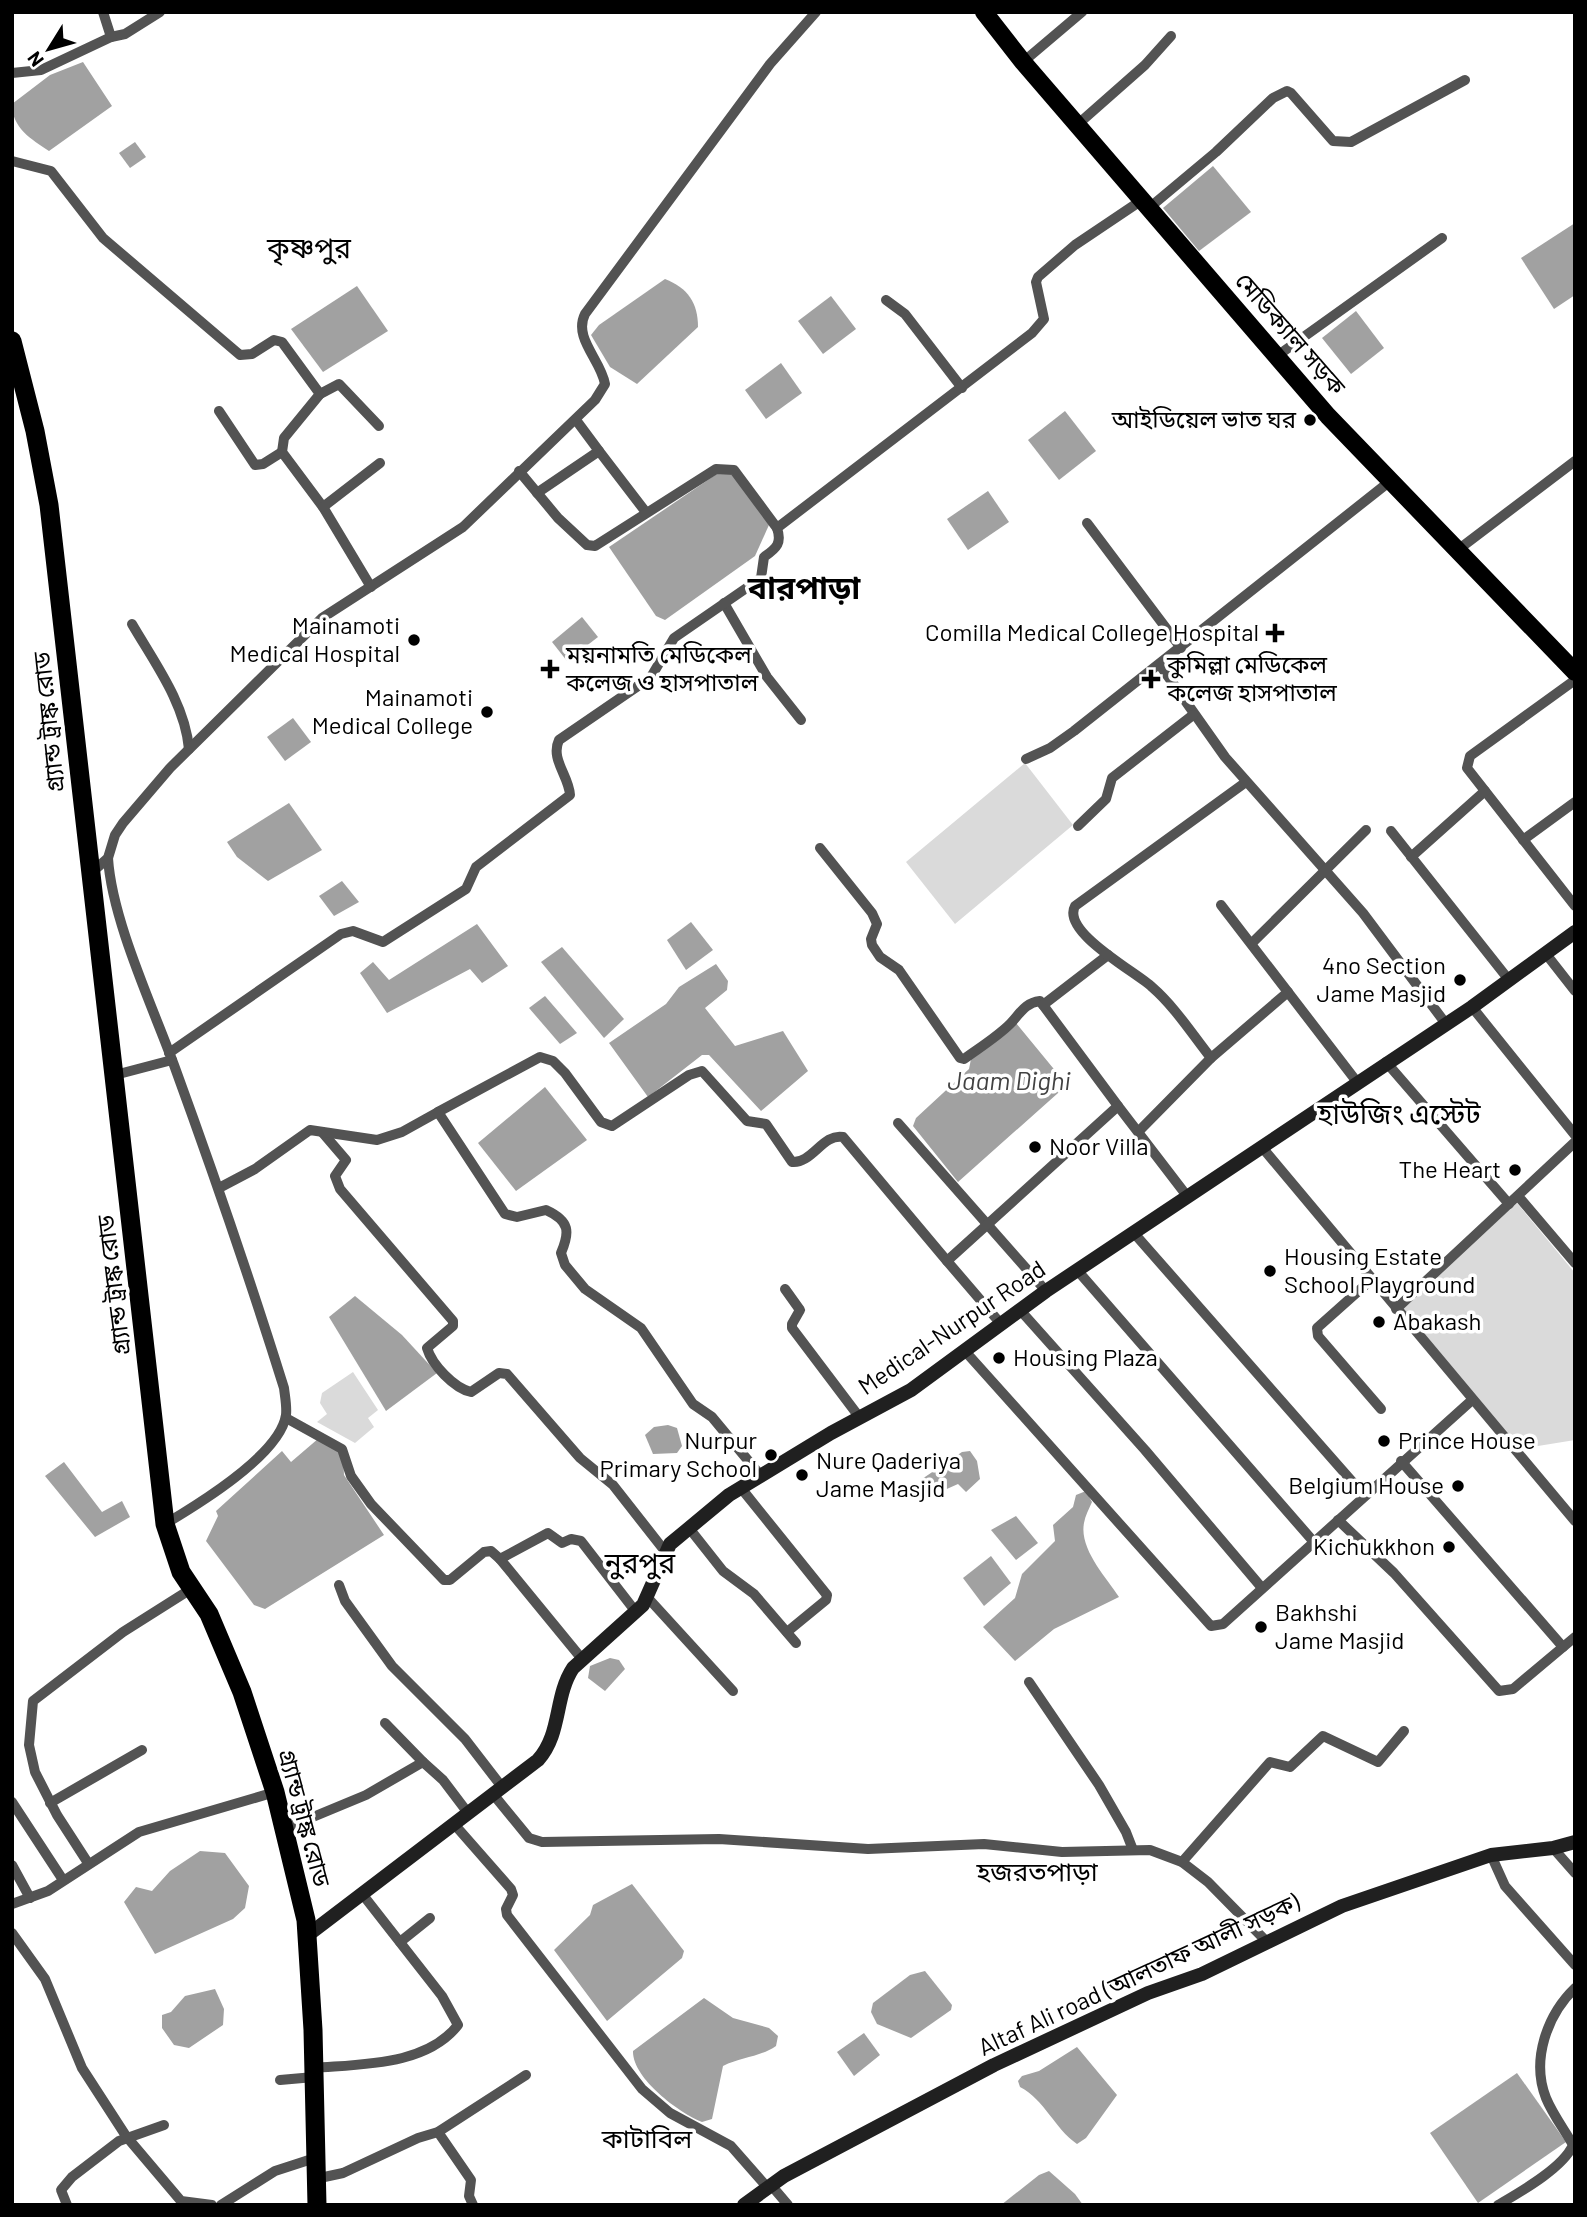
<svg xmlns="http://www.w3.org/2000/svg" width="1587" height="2217" font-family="Barlow,'Noto Sans Bengali',sans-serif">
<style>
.green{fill:#dadada}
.water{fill:#a1a1a1}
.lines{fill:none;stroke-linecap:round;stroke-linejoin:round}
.street{stroke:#535353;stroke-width:10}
.secondary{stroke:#202020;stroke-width:14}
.primary{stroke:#000;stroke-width:18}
.highway{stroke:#000;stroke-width:19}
.poi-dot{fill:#000;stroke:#fff;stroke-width:2.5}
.labels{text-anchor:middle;stroke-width:7;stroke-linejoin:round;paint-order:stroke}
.street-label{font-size:24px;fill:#000;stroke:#fff}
.poi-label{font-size:24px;fill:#000;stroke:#fff;text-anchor:end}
.water-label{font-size:26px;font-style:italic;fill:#424242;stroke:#fff}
.neighbourhood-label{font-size:26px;fill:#000;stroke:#fff}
.quarter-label{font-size:28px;fill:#000;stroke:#fff}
.district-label{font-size:32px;font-weight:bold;fill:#000;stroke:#fff}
</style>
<rect width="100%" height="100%" fill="#fff"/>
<g class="green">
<polygon points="1025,763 1073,825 955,924 906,862"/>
<polygon points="1517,1203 1575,1273 1575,1440 1519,1449 1400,1309"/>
<polygon points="353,1372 378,1410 368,1418 374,1427 355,1443 317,1422 327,1414 320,1403 322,1393"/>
</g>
<g class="water">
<path d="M 83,62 L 112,106 L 49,151 C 31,139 12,128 12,104 L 50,75 Z"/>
<polygon points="135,142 146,157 130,168 119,153"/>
<polygon points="1213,166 1251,212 1199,251 1163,208"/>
<polygon points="1575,223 1575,295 1554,309 1521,258"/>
<path d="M 665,279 C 688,288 698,303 698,327 L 637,384 L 610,367 L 591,335 L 599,325 Z"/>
<polygon points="357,286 388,331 323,372 291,329"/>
<polygon points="831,296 856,329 823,354 798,321"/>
<polygon points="1356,311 1384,348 1351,374 1322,338"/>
<polygon points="781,363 802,393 766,419 745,390"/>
<polygon points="1065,411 1096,451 1059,480 1028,440"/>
<polygon points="730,465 773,516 755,556 665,620 656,616 609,547"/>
<polygon points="988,491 1009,522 968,550 947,519"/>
<polygon points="582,617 598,637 567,661 552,642"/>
<polygon points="293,718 311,742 285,761 267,737"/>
<polygon points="289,803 322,850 268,881 237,857 227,842"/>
<polygon points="342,881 359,902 334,916 319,896"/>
<polygon points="691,922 713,950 686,970 667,940"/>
<polygon points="477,924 508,966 482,983 470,969 387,1013 360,973 373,962 389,980"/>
<polygon points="562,947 624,1019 604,1038 541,962"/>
<polygon points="716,964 728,981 727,990 705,1008 735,1046 783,1031 808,1071 761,1111 709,1055 702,1055 648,1097 609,1043 666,1004 679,987"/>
<polygon points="545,996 577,1033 560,1044 529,1008"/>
<polygon points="1016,1023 1067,1085 958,1182 913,1126 916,1118 969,1069 971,1059"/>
<polygon points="545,1087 587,1140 516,1191 478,1143"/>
<polygon points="355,1296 402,1335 437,1373 386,1411 329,1317"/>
<polygon points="668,1425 677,1428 682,1446 677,1453 653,1454 645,1435 654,1427"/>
<polygon points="319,1438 343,1455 344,1475 384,1535 265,1609 254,1605 206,1541 218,1516 216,1511 282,1451 291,1462"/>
<polygon points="970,1451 977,1461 980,1479 966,1492 958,1484 931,1496 919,1481 962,1452"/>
<polygon points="64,1462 102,1512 122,1501 130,1517 95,1537 45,1476"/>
<path d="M 1086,1491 L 1092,1502 C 1089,1509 1085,1516 1084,1523 C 1079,1549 1106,1577 1119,1597 L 1054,1629 L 1015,1661 L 983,1627 L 1015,1598 L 1022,1574 L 1055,1541 L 1053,1525 L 1073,1507 L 1076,1495 Z"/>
<polygon points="1016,1516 1038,1543 1016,1560 991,1530"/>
<polygon points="991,1556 1011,1583 984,1606 963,1578"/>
<polygon points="610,1658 619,1660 625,1669 605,1691 588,1678 590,1666"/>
<polygon points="200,1851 225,1853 249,1886 245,1908 233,1919 155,1954 124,1902 136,1887 152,1891 170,1871"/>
<polygon points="632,1884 684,1951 682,1958 607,2021 554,1950 590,1915 593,1905"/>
<polygon points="925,1971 952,2005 951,2010 911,2038 877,2024 871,2012 873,2003 910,1975"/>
<polygon points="215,1989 224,2009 223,2025 189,2048 174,2045 162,2028 162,2015 171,2012 185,1996"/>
<path d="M 704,1998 L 733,2018 L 769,2028 L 778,2036 L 776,2046 C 760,2057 741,2057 723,2066 L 712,2119 L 702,2122 C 679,2113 632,2078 633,2051 Z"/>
<polygon points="864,2033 880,2055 854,2076 837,2052"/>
<path d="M 1077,2047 L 1117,2095 L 1086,2138 L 1077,2144 C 1054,2128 1045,2100 1020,2087 L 1018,2081 L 1022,2076 L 1039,2071 Z"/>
<polygon points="1517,2073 1566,2142 1478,2203 1430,2133"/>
<polygon points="1049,2171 1075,2194 1083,2205 1001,2205 1039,2175"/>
</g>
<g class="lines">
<g class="street">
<polyline points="111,37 125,34 160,12"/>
<polyline points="1023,62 1082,12"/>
<polyline points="12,73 41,70 111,37 103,12"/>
<polyline points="1077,125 1145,65 1171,36"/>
<polyline points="12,161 51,171 103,238 240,355 252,354 274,340 282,342 320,394 284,438 282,452 323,507 371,587"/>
<polyline points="1149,208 1216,152 1273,98 1287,91 1291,93 1333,141 1351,142 1465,80"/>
<polyline points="886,300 905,314 962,388"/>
<polyline points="1277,356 1442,238"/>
<polyline points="320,394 339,384 379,426"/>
<polyline points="219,411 255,465 263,464 282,452"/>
<polyline points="599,451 645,511"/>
<polyline points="519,471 558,518 587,545 595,546 716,469 734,470 777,528"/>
<polyline points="537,493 599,451 576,420"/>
<polyline points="323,507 380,463"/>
<polyline points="1087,523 1181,648"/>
<polyline points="1459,549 1575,461"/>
<polyline points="724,603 767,677 801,720"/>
<path d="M 132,624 C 154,662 185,703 189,749"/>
<polyline points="1160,665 1225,757 1363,913 1446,1024"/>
<polyline points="1575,680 1470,756 1467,768 1575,906"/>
<polyline points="1026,759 1050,748 1074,731 1389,482"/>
<polyline points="1078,826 1106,799 1112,778 1193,715"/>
<polyline points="1391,831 1509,980"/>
<polyline points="1523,840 1575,802"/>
<path d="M 820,848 L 872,913 L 877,924 L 871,939 L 872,945 L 880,957 L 899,970 L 960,1058 L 964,1059 C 979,1048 997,1037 1010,1024 C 1020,1014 1024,1003 1040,1001 L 1043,1005"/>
<polyline points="1411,857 1485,791"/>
<path d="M 108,858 C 112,920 152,1005 174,1065 C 213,1172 250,1279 284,1388 C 285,1397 287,1406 286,1415 C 280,1455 197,1505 165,1524"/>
<path d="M 90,874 L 108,858 L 115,835 L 123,823 L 170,768 L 322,618 L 463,527 L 595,400 L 605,384 C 601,360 573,338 585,314 L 770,64 L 816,12"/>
<polyline points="1221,905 1357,1082"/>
<polyline points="1252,943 1366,830"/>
<polyline points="1546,954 1575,991"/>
<polyline points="1108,955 1043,1005 1118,1106"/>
<polyline points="1472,1007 1575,1135"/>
<path d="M 169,1053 L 341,934 L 353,931 L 383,942 L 466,889 L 476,867 L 570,795 C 569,776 550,759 559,740 L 651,677 L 674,638 L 761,578 L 764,557 C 777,548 782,543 777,528 L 1032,333 L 1044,319 L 1036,282 L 1038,277 L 1075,245 L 1142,200"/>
<path d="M 1211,1058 C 1192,1034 1175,1007 1152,987 C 1136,972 1061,932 1075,906 L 1246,782"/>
<polyline points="1386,1062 1509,1204"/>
<polyline points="115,1075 172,1060"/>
<path d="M 438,1112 L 540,1057 L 553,1061 L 565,1073 L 601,1122 L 612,1126 L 689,1075 L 702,1071 L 747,1121 L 766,1124 L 792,1162 C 812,1164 823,1133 843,1137 L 947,1261"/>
<polyline points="898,1123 1046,1291"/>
<polyline points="1139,1131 1211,1058 1288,992"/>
<path d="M 322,1132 L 346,1160 L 335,1176 L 340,1189 L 453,1321 L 453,1326 L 427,1348 C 432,1365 454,1388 471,1392 L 499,1373 L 507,1374 L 580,1458 L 613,1485 L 664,1550"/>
<polyline points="1261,1146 1575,1521"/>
<path d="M 219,1188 L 255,1169 L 310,1130 L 377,1140 L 402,1132 L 438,1112 L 505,1214 L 517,1217 L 546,1210 C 570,1221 570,1232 561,1253 L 565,1265 L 585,1289 L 641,1328 L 693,1404 L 712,1417 L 761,1476"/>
<polyline points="1518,1196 1575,1263"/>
<polyline points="1133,1232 1364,1495"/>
<polyline points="1077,1270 1313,1541"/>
<polyline points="1372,1279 1317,1328 1318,1336 1381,1409"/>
<polyline points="785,1289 800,1310 792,1324 792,1328 860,1418"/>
<polyline points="1396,1309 1575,1142"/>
<polyline points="1020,1310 1145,1450 1262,1588"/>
<polyline points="1001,1324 947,1261 1118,1106 1187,1196"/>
<polyline points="964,1350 1211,1626 1223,1624 1471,1401"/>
<polyline points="286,1418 342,1449 351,1476 371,1504 444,1580 450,1580 484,1552 491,1551 500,1559 548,1533 562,1543 571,1539 581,1541 636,1612"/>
<polyline points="1401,1461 1563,1647"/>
<polyline points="741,1488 827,1595 826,1600 787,1632"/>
<polyline points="1338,1520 1394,1573 1499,1691 1513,1689 1575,1637"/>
<polyline points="689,1528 723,1571 754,1594 796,1643"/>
<polyline points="500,1559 582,1659"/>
<polyline points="339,1585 345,1601 392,1666 465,1739 502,1787"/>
<polyline points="648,1598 733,1691"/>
<polyline points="1029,1682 1099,1785 1126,1832 1133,1850"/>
<polyline points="385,1723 423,1762"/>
<polyline points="493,1794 529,1838 542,1842 719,1839 868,1849 984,1844 1062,1852 1150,1850 1182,1862 1208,1882 1267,1942"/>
<polyline points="12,1802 63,1880"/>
<polyline points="50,1803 142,1750"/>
<polyline points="454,1824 511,1889 513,1895 506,1909 507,1915 642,2089 670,2113 731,2146 767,2187"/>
<polyline points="284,1829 366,1795 423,1762 443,1780 468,1813"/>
<polyline points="1553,1848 1575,1873"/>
<polyline points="1491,1855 1505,1886 1575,1965"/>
<polyline points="1182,1862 1270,1762 1290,1767 1323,1736 1378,1762 1404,1731"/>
<polyline points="88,1863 57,1815 35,1772 29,1745 33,1701 123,1632 191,1589"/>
<polyline points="12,1865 30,1898"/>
<polyline points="12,1904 48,1891 139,1832 275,1792"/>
<polyline points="12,1933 45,1979 82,2068 126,2136 181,2201 212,2205"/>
<polyline points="400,1942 430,1918"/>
<path d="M 314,2068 C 361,2064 426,2066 458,2025 L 442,1996 L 363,1895"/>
<polyline points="280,2080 314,2077"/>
<polyline points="438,2132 471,2180 469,2196 473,2205"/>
<polyline points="315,2179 343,2173 418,2138 438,2132 526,2075"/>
<polyline points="771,2185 788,2205"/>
<polyline points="67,2205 61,2190 72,2177 119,2141 164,2125"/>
<polyline points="221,2205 275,2171 315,2158"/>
<path d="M 1498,2205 C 1520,2192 1563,2168 1573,2145 C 1564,2129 1553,2115 1546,2098 C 1531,2060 1547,2015 1575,1988"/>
</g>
<g class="secondary">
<path d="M 308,1935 L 538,1760 C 562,1733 554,1697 573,1668 L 643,1605 L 670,1544 L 729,1495 L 831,1433 L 911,1390 L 1046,1291 L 1472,1007 L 1575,932"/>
<polyline points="744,2205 784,2176 994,2065 1148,1993 1202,1974 1342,1906 1491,1855 1553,1848 1575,1842"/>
</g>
<polyline class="primary" points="984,12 1023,62 1328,416 1575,672"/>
<polyline class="highway" points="12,341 35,431 49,505 165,1524 181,1572 209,1614 242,1692 275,1792 306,1920 313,2030 317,2205"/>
</g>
<g class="poi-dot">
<circle cx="1310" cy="420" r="7"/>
<path d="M1271.5 622.5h7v7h7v7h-7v7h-7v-7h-7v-7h7z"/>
<circle cx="414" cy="640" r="7"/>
<path d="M546.5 658.5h7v7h7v7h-7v7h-7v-7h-7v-7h7z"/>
<path d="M1147.5 668.5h7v7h7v7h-7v7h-7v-7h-7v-7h7z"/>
<circle cx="487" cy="712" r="7"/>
<circle cx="1460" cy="980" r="7"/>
<circle cx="1035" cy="1147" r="7"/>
<circle cx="1515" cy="1170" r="7"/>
<circle cx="1270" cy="1271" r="7"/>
<circle cx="1379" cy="1322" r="7"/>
<circle cx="999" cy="1358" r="7"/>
<circle cx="1384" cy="1441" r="7"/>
<circle cx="771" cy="1455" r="7"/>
<circle cx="802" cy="1475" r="7"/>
<circle cx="1458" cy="1486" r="7"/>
<circle cx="1449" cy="1547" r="7"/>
<circle cx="1261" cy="1627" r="7"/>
</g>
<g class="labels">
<g class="street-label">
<text transform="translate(1290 334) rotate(49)" y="8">মেডিক্যাল সড়ক</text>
<text transform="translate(49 722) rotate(-96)" y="8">গ্র্যান্ড ট্রাঙ্ক রোড</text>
<text transform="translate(114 1285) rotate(-97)" y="8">গ্র্যান্ড ট্রাঙ্ক রোড</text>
<text transform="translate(952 1328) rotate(-34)" y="8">Medical-Nurpur Road</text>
<text transform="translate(304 1818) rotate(75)" y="8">গ্র্যান্ড ট্রাঙ্ক রোড</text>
<text transform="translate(1139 1975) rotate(-25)" y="8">Altaf Ali road (আলতাফ আলী সড়ক)</text>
</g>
<g class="poi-label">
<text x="1296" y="428">আইডিয়েল ভাত ঘর</text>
<text x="400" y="634">Mainamoti<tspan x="400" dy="28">Medical Hospital</tspan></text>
<text x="1259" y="641">Comilla Medical College Hospital</text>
<text x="566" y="663" text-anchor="start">ময়নামতি মেডিকেল<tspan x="566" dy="28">কলেজ ও হাসপাতাল</tspan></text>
<text x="1167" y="673" text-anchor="start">কুমিল্লা মেডিকেল<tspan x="1167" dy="28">কলেজ হাসপাতাল</tspan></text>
<text x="473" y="706">Mainamoti<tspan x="473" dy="28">Medical College</tspan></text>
<text x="1446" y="974">4no Section<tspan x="1446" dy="28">Jame Masjid</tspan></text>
<text x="1049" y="1155" text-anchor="start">Noor Villa</text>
<text x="1501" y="1178">The Heart</text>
<text x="1284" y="1265" text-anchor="start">Housing Estate<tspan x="1284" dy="28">School Playground</tspan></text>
<text x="1393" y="1330" text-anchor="start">Abakash</text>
<text x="1013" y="1366" text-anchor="start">Housing Plaza</text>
<text x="757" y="1449">Nurpur<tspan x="757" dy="28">Primary School</tspan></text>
<text x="1398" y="1449" text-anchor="start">Prince House</text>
<text x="816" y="1469" text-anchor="start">Nure Qaderiya<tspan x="816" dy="28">Jame Masjid</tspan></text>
<text x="1444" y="1494">Belgium House</text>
<text x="1435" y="1555">Kichukkhon</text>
<text x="1275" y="1621" text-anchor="start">Bakhshi<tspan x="1275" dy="28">Jame Masjid</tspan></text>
</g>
<g class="water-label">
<text x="1009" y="1090">Jaam Dighi</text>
</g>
<g class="neighbourhood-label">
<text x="1037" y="1881">হজরতপাড়া</text>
<text x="647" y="2148">কাটাবিল</text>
</g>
<g class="quarter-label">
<text x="309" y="258">কৃষ্ণপুর</text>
<text x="1399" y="1124">হাউজিং এস্টেট</text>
<text x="640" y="1573">নুরপুর</text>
</g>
<g class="district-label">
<text x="804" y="599">বারপাড়া</text>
</g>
</g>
<rect width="1587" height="2217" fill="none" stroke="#000000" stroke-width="28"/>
<g transform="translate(49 49) rotate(233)" stroke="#ffffff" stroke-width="5" paint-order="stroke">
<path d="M0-5L12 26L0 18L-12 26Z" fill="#000000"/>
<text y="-10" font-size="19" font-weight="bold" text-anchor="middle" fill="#000000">N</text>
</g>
</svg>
